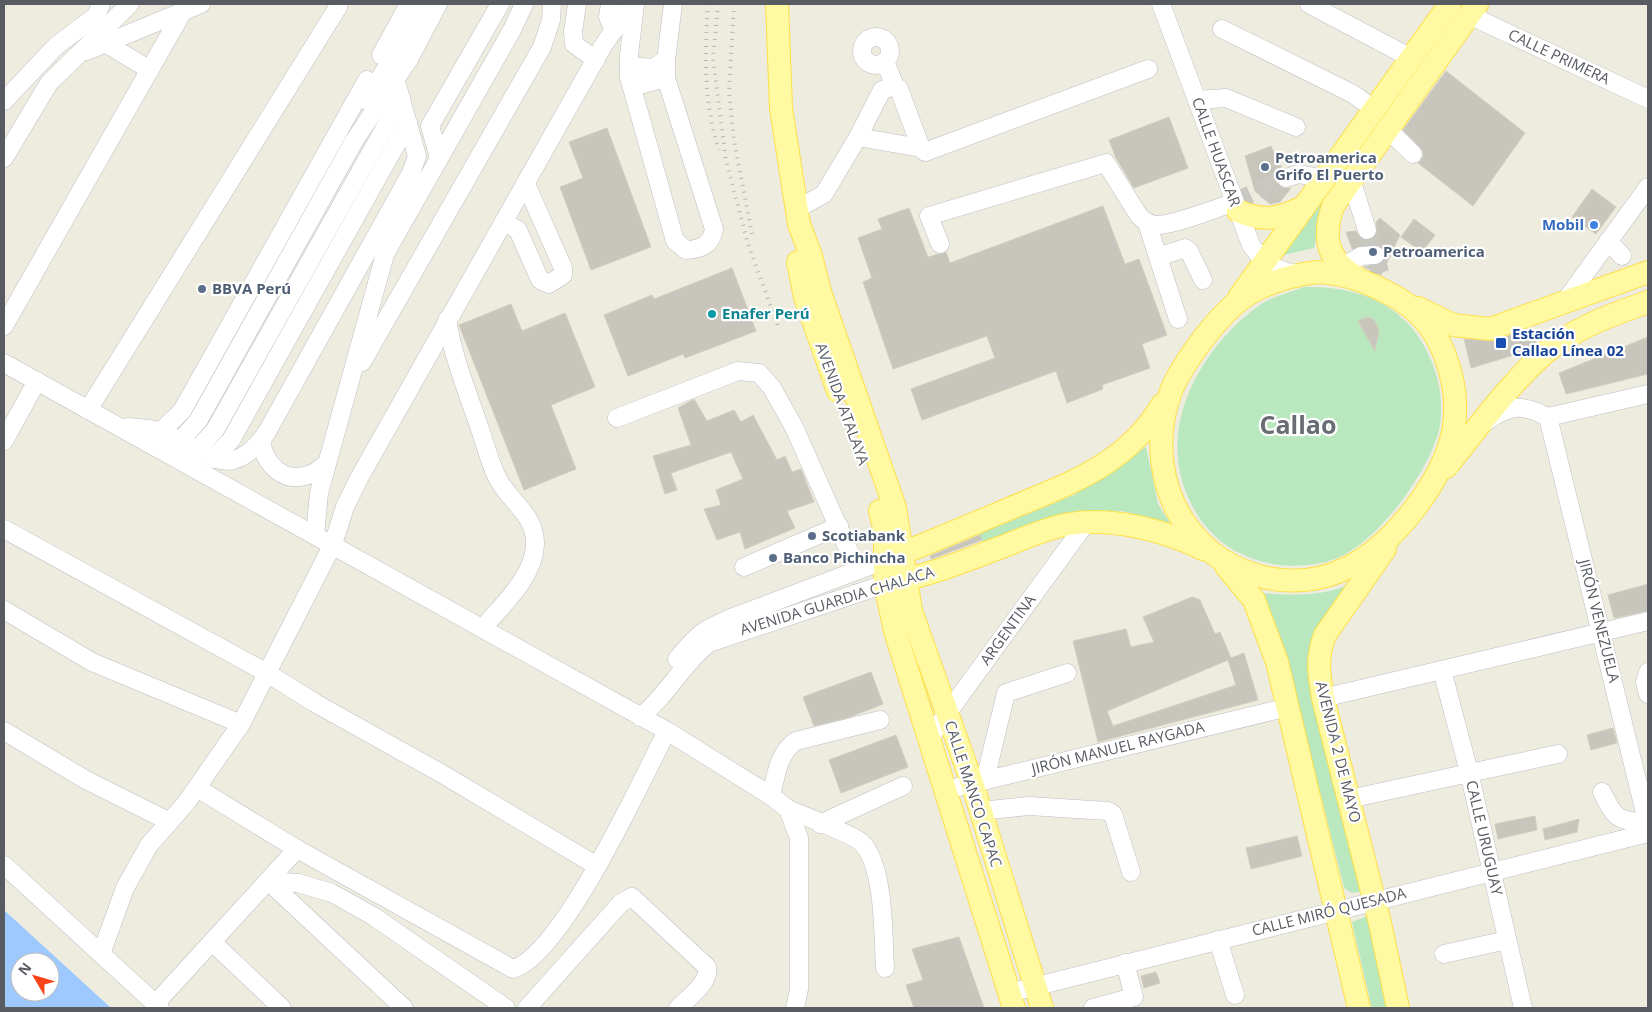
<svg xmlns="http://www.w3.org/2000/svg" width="1652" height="1012" font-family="'Open Sans',sans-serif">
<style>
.green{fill:#b9e8be}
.water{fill:#9dc9ff;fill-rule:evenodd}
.building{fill:#c8c5bc;stroke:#d2cebd;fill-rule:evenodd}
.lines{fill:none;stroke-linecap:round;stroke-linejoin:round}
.minor-tunnel{stroke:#c8c8c0;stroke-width:18;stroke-dasharray:18 9;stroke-linecap:butt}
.minor-casing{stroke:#bdbec5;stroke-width:19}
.major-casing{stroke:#fedf47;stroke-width:24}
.minor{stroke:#fff;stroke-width:18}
.major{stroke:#fffaa2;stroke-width:22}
.rail{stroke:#b4b5b5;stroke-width:4;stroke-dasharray:1 6;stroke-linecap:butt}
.service-dot{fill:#5c6f8a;stroke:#fff;stroke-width:2}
.shop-dot{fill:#3f7fe0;stroke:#fff;stroke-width:2}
.culture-dot{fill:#0f9aa8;stroke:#fff;stroke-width:2}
.transit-dot{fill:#1a4fb4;stroke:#fff;stroke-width:2}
.labels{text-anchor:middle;stroke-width:4.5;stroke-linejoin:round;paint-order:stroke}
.street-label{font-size:15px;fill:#585c62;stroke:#fff}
.service-label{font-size:15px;font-weight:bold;fill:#4e5e75;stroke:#fff;text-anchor:start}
.shop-label{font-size:15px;font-weight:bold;fill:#366cbe;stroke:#fff;text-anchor:end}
.culture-label{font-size:15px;font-weight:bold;fill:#0d838f;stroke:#fff;text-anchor:start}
.transit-label{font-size:15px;font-weight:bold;fill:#164399;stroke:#fff;text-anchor:start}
.town-label{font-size:25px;font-weight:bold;fill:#696d74;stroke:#fff}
</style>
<rect width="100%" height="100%" fill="#edecdf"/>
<g class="green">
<polygon points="1459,4 1467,4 1325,199 1314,248 1279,256"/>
<path d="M 1304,287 C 1365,285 1416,310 1435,371 C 1441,389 1443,411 1439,430 C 1428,473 1378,542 1335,559 C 1307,569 1271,568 1244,555 C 1220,545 1202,526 1191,503 C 1154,432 1198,351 1257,307 C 1270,297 1288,293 1304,287 Z"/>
<polygon points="1146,447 1158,504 1171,525 1123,511 1061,515 984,546 979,534 1074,495"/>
<path d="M 1357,580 L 1310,647 L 1308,661 L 1310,679 L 1363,891 C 1354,893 1350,894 1344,887 L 1288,666 L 1274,619 L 1261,593 C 1295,596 1328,597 1357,580 Z"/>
<polygon points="1371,915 1393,1008 1372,1008 1352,922"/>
</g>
<path class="water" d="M 4,910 L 111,1008 L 4,1008 ZM 20,962 L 50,962 L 50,992 L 20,992 Z"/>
<g class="building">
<polygon points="1446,71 1525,133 1473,206 1418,163 1423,157 1423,151 1403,130"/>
<polygon points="1169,117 1188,168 1134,188 1116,158 1109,140"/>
<polygon points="607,128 651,247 591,270 560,187 583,178 569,142"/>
<polygon points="1271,146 1282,168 1276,175 1276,182 1283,188 1291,188 1280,202 1270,204 1255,191 1245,156"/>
<polygon points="1592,189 1616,207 1596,234 1572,217"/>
<polygon points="1103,206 1125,264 1139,259 1167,335 1142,344 1150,368 1102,385 1103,389 1067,403 1056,371 922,420 911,389 995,358 987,336 893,369 863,282 872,278 858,238 882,229 878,219 909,208 928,257 946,252 950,263"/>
<polygon points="1380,218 1400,235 1381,275 1364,267 1381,263 1386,255 1383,249 1374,244 1352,249 1346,232 1356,231 1360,238 1371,240 1377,233 1376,222"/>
<polygon points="1414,219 1435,235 1422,252 1401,237"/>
<polygon points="732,268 756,331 685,358 683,354 628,376 604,315 652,295 654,299"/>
<polygon points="511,304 522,331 565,313 595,387 551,405 576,469 524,490 459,325"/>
<polygon points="1367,317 1373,319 1379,329 1375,351 1358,321"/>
<polygon points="1531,328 1536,343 1527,351 1471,368 1464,339 1494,341"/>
<polygon points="1648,337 1648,374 1566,394 1559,373"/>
<polygon points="694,399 707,421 734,410 741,422 753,415 777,460 785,456 792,472 801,469 814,502 787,511 795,528 745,549 740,532 717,540 704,509 721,505 716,490 743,479 731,452 671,473 677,490 665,494 653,456 691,445 678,408"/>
<polygon points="980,535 982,540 931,559 930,556"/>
<polygon points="1648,584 1648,611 1614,618 1608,595"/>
<path d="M 1192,597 L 1200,600 L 1215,634 L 1220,632 L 1231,658 L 1244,653 L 1258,700 L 1098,742 L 1073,641 L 1126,629 L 1131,647 L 1154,642 L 1143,617 ZM 1228,660 L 1236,685 L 1113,726 L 1107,711 Z"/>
<polygon points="871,672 883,704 850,717 814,726 803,697"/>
<polygon points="1613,728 1617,743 1591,750 1587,735"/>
<polygon points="896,735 908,767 841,793 829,760"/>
<polygon points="1535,816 1537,830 1498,839 1495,824"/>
<polygon points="1579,819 1577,832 1545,840 1543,829"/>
<polygon points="1297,836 1302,856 1251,869 1246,848"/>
<polygon points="959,937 984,1008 914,1008 906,985 923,980 912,949"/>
<polygon points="1156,972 1160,983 1144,988 1141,976"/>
</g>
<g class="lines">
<g class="minor-tunnel">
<polyline points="1234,202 1286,178"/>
<polyline points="1367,230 1381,275"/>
</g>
<defs>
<g id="minor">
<polyline points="577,4 573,32 574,44 596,60"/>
<polyline points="610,4 608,17 614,31"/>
<path d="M 635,4 L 629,55 L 629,77 L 675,241 L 686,250 C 702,249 711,245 714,229 L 666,78 L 666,60 L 673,4"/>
<path d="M 1161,4 L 1251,245 C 1263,263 1277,272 1299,274"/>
<polyline points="1309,4 1411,58"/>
<polyline points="1469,15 1648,99"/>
<polyline points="1222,29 1353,94 1374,109"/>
<circle cx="876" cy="51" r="14"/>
<polyline points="105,43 150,70"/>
<polyline points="87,51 201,4"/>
<polyline points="381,55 409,4"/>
<polyline points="885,62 895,86 899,89 921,148 925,152 1148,69"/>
<polyline points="629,66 653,68 666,60"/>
<polyline points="632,87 666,78"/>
<polyline points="1197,100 1226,98 1296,127"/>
<polyline points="4,101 56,46 96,16 101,4"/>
<polyline points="367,101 423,4"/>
<polyline points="1387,129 1413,154"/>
<polyline points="858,137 921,148"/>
<polyline points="4,158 49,83 130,4"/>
<polyline points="439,158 430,126 500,4"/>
<polyline points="1286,178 1299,174 1324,179"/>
<polyline points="1351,179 1367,230"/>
<polyline points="797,209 824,194 858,137 882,90 895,86"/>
<polyline points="504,222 518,230 540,280 549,284 563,275 563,268 526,184"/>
<polyline points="1147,223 1178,319"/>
<polyline points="1608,241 1622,256"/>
<path d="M 940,244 L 929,216 L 1106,163 L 1139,216 C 1144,221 1148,224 1156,225 C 1170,226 1219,208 1234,202"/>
<polyline points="1158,257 1185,248 1189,251 1203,280"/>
<polyline points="1342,267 1361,256 1375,255"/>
<polyline points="1563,304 1648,187"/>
<path d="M 447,320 C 453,357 467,391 479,426 C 485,443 489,461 497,477 C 509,502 536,514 535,545 C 534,577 502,605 483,628"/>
<polyline points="4,326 182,13"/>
<polyline points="362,362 542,47 551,20 552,4"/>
<polyline points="4,363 667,731 771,796 788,809 799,838 799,989 795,1008"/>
<polyline points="88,410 338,7 337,4"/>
<polyline points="1548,417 1648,825"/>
<polyline points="1548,417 1648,394"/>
<polyline points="617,418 738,371 759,373 772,388 794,427 857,569"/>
<path d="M 1487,421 C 1511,404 1522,404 1548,417"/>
<path d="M 128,427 C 138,428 149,428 158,431 C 204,446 227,489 267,432 L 411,173 L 417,156 L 386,46"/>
<polyline points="160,432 182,411 367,80"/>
<polyline points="4,441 37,381"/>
<path d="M 261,441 C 265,465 284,485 311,474 C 316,472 322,467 327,463"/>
<polyline points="179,442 198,421 354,141 409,59 438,4"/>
<polyline points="196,451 215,430 401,99"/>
<polyline points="213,459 231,440 408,123"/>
<polyline points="4,529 267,673 315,703 444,775 597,866"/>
<polyline points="315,535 319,493 385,254 512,30 524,4"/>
<polyline points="744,567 839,526"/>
<polyline points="4,610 92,662 241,724"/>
<polyline points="736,633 727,627 731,618 885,560"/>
<path d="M 677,659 C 697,635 702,630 731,618"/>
<polyline points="1442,670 1469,772 1523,1008"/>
<polyline points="1648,672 1645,682 1648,694"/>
<polyline points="1323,698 1648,621"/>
<path d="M 640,717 C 667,696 682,664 709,643 L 885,584"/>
<polyline points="4,731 86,780 168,821"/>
<polyline points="930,737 1086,523"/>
<polyline points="985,780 1006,693 1067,673"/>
<path d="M 197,788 L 297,849 L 513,969 C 563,954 641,781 667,731"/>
<polyline points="946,790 1289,707"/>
<path d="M 1602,792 C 1616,821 1617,819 1648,824"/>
<path d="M 771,796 C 776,776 778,753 796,741 L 880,720"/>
<polyline points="1349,799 1558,754"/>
<path d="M 788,809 C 802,815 852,834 861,842 C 885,865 883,936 885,968"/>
<polyline points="980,811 1029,806 1108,811 1113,814 1131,872"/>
<polyline points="820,824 903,786"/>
<polyline points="4,865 160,1008"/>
<polyline points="268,881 298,883 332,893 373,916 506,1008"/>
<polyline points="268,881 404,1008"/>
<polyline points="1218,940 1235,995"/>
<polyline points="212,942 282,1008"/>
<polyline points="101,954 125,888 149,845 186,803 241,724 333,544 345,507 358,480 603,46 631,4"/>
<polyline points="1444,954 1507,940"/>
<polyline points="1009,993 1648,833"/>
<polyline points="155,1004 297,849"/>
<path d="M 527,1008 L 621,903 L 632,897 L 707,967 C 710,983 689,997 678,1008"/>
<polyline points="1093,1008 1134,997 1125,963"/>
</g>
<g id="major">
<polyline points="777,4 781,108 799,224 811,256 820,292 895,508 911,611 972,783 1042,1008"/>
<path d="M 1238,211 C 1262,222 1280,219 1303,207"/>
<polyline points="798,262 805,297 838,391"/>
<path d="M 1317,272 C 1345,273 1368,282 1392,295 C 1417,308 1434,327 1444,353 C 1454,378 1458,406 1453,432 C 1443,481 1394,544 1349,567 C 1294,595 1226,578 1189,529 C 1159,490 1154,436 1171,391 C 1179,371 1193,352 1206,335 C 1218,320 1233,303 1250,293 C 1271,281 1293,275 1317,272 Z"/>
<path d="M 1355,276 C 1326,260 1323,235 1333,206 L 1477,4"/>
<polyline points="1240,296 1450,4"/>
<polyline points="1418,308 1453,325 1490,329 1648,272"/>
<path d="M 1446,467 C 1477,429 1517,373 1555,345 C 1583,325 1616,313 1648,302"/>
<polyline points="880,511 885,532 885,584 895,631 1014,1008"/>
<path d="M 1385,549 L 1325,635 C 1316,658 1319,675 1323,698 L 1380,923 L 1398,1008"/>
<path d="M 890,558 C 931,542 971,525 1011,508 C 1071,483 1127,464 1162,405"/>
<polyline points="1226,566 1254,600 1277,662 1359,1008"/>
<path d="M 891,583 C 931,575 969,559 1007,545 C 1027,537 1047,528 1069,524 C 1111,517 1165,530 1203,549"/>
</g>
</defs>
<use href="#minor" class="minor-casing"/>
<use href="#major" class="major-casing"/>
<use href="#minor" class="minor"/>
<use href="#major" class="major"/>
<g class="rail">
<path d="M 708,4 C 705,54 703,101 719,150"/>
<polyline points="718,4 713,58 726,161 749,247 778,326"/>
<polyline points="734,4 729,92 734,140 752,234"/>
</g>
</g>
<g class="service-dot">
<circle cx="1265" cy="167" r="5"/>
<circle cx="1373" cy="252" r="5"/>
<circle cx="202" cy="289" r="5"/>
<circle cx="812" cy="536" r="5"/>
<circle cx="773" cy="558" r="5"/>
</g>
<circle class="shop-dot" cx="1594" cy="225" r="5"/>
<circle class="culture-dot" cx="712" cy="314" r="5"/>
<rect class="transit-dot" x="1495" y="337" width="12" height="12" rx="2.5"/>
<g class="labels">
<g class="street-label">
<text transform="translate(1559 57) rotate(25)" y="5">CALLE PRIMERA</text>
<text transform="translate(1216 152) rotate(70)" y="5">CALLE HUASCAR</text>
<text transform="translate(842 404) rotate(70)" y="5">AVENIDA ATALAYA</text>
<text transform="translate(837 601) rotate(-17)" y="5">AVENIDA GUARDIA CHALACA</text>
<text transform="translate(1599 621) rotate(76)" y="5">JIRÓN VENEZUELA</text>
<text transform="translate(1008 630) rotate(-54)" y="5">ARGENTINA</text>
<text transform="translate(1118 748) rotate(-14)" y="5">JIRÓN MANUEL RAYGADA</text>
<text transform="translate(1338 752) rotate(76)" y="5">AVENIDA 2 DE MAYO</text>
<text transform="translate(973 794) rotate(72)" y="5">CALLE MANCO CAPAC</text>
<text transform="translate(1484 838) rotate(77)" y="5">CALLE URUGUAY</text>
<text transform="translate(1329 912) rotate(-14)" y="5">CALLE MIRÓ QUESADA</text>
</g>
<g class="service-label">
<text x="1275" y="163">Petroamerica<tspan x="1275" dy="17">Grifo El Puerto</tspan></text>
<text x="1383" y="257">Petroamerica</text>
<text x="212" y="294">BBVA Perú</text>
<text x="822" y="541">Scotiabank</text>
<text x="783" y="563">Banco Pichincha</text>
</g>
<g class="shop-label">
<text x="1584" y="230">Mobil</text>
</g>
<g class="culture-label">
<text x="722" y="319">Enafer Perú</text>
</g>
<g class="transit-label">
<text x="1512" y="339">Estación<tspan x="1512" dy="17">Callao Línea 02</tspan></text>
</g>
<g class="town-label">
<text x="1298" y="434">Callao</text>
</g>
</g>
<rect width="1652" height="1012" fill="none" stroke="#585c62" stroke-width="10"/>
<g transform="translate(35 977) rotate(308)"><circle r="24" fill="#ffffff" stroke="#bcbec0"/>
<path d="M0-4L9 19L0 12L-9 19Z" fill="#f9441a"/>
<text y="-8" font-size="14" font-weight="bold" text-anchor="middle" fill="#585c62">N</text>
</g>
</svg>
